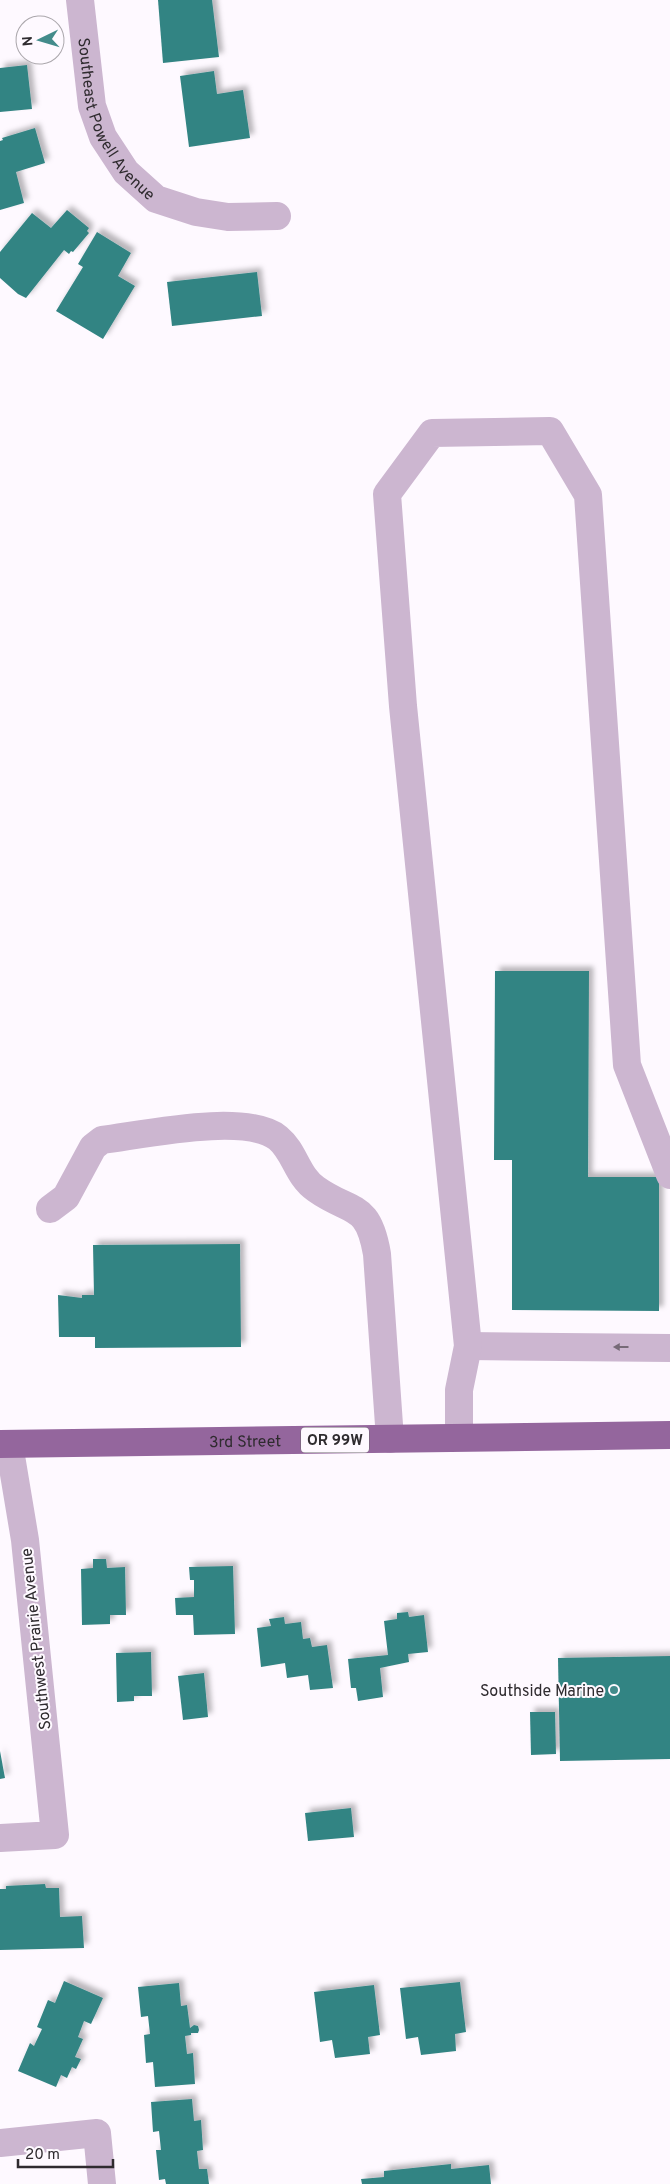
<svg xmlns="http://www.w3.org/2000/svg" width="670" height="2184" font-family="Overpass,sans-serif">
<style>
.building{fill:#338483;filter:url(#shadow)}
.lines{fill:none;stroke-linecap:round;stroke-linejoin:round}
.minor{stroke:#ccb6d0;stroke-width:28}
.highway{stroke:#94669d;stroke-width:28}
.oneway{fill:#766a77}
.poi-dot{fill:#438b8b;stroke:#fef9ff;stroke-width:2}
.labels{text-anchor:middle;stroke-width:4;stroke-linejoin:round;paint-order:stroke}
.shield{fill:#fef9ff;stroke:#6d696d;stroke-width:1}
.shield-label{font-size:15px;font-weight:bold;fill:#2f2b2f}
.street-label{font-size:16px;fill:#2f2b2f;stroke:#fef9ff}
.poi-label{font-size:16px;fill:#2f2b2f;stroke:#fef9ff;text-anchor:end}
</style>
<defs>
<filter id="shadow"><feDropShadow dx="4.5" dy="-4.5" stdDeviation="2.5" flood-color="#0004"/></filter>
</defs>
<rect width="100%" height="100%" fill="#fef9ff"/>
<g class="building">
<polygon points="158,0 212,0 219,57 163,63"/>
<polygon points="27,65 32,109 0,112 0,68"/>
<polygon points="214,71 217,94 243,90 250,138 189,147 180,76"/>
<polygon points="35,128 45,163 16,172 24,203 0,210 0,141 3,140 2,138"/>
<polygon points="67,210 89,228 87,231 89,233 73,252 71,251 69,254 64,250 26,298 18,294 0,278 0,252 32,213 51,228"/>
<polygon points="97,232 131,253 118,276 135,286 103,339 56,311 83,267 78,264"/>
<polygon points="257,272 262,316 172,326 167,282"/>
<polygon points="495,971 589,971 588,1177 659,1177 659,1311 512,1310 512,1160 494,1160"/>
<polygon points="240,1244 241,1347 95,1348 95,1337 59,1337 58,1295 82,1298 82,1295 94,1295 93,1245"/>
<polygon points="93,1559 106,1559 107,1568 125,1567 126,1615 110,1615 110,1624 82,1625 81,1569 93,1568"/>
<polygon points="233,1566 235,1634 194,1635 193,1615 176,1615 175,1598 194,1597 194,1580 190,1580 189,1567"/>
<polygon points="408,1612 409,1617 424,1615 428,1652 408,1654 409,1662 380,1668 383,1697 358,1701 356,1688 351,1688 348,1659 388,1655 384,1621 397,1619 397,1613"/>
<polygon points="284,1617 285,1624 301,1622 303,1639 310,1638 312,1647 327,1645 333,1688 310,1690 308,1675 287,1678 285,1663 261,1667 257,1628 271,1626 269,1619"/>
<polygon points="151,1652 152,1696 134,1696 134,1701 117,1702 116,1653"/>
<polygon points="670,1656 670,1759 560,1761 558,1658"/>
<polygon points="204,1673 208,1717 183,1720 178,1676"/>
<polygon points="530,1712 555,1712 556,1754 531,1755"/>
<polygon points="0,1751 5,1778 0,1779"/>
<polygon points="351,1808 354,1837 308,1841 305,1813"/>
<polygon points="45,1884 46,1888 59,1888 60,1917 82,1916 84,1948 0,1950 0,1889 6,1889 6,1886"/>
<polygon points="64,1981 103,1998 91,2024 84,2021 78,2037 83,2039 75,2057 81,2059 76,2069 72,2067 67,2078 61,2075 56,2087 18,2071 30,2043 34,2046 42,2029 37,2027 48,2000 55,2003"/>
<polygon points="460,1982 466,2032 455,2034 456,2051 421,2055 418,2037 406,2039 400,1988"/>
<polygon points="179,1983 181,2006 187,2005 190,2028 194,2025 198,2026 199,2030 198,2033 191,2033 191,2035 185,2036 187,2054 193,2053 195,2084 155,2087 153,2062 146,2063 144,2035 150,2034 148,2016 141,2017 138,1987"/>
<polygon points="374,1985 380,2035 368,2037 370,2054 335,2058 332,2040 320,2042 314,1992"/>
<polygon points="192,2099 194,2121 201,2120 203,2150 197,2151 199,2169 207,2169 209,2184 166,2184 165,2179 159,2180 156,2150 161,2150 159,2131 153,2132 151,2102"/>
<polygon points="451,2164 451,2169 489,2165 491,2184 362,2184 361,2179 384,2177 384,2171"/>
</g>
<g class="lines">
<g class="minor">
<path id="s1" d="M 80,0 L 92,106 L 103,137 L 126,172 L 156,199 L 196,212 L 228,217 L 277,216"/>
<path d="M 50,1209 L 66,1197 L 93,1147 L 102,1140 C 142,1135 246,1112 278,1138 C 295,1152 297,1176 316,1189 C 351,1214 368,1201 377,1254 L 390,1439"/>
<polyline points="468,1346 670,1348"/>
<polyline points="459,1437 459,1390 468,1346 403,706 387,494 432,433 550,431 588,495 627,1065 670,1175"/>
<polyline points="0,1838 55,1835 25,1540 9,1444"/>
<polyline points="0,2143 97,2133 102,2184"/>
</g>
<path class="highway" id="s2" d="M 0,1444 L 670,1435"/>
</g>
<defs><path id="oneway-solid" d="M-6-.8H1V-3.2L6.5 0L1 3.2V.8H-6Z" transform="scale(1.25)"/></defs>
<use class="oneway" href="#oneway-solid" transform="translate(621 1347) rotate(-180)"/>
<circle class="poi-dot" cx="614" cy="1690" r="5"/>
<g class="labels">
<rect class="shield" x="301" y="1427.5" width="68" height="25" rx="4"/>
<g class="shield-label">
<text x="335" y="1445">OR 99W</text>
</g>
<g class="street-label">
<text dy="6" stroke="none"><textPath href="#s1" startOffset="128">Southeast Powell Avenue</textPath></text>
<text dy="6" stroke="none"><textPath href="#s2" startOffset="245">3rd Street</textPath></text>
<text transform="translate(35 1639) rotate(-96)" y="6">Southwest Prairie Avenue</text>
</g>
<g class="poi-label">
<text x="604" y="1696">Southside Marine</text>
</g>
</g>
<g transform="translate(40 40) rotate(265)"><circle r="24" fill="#fef9ff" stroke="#aba7ac"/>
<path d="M0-4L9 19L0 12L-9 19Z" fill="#438b8b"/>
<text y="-8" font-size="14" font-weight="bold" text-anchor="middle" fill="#2f2b2f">N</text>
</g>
<path d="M18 2159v8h95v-8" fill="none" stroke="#2f2b2f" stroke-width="2.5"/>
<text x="25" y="2159" font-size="15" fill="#2f2b2f" stroke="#fef9ff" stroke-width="4" paint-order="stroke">20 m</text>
</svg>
